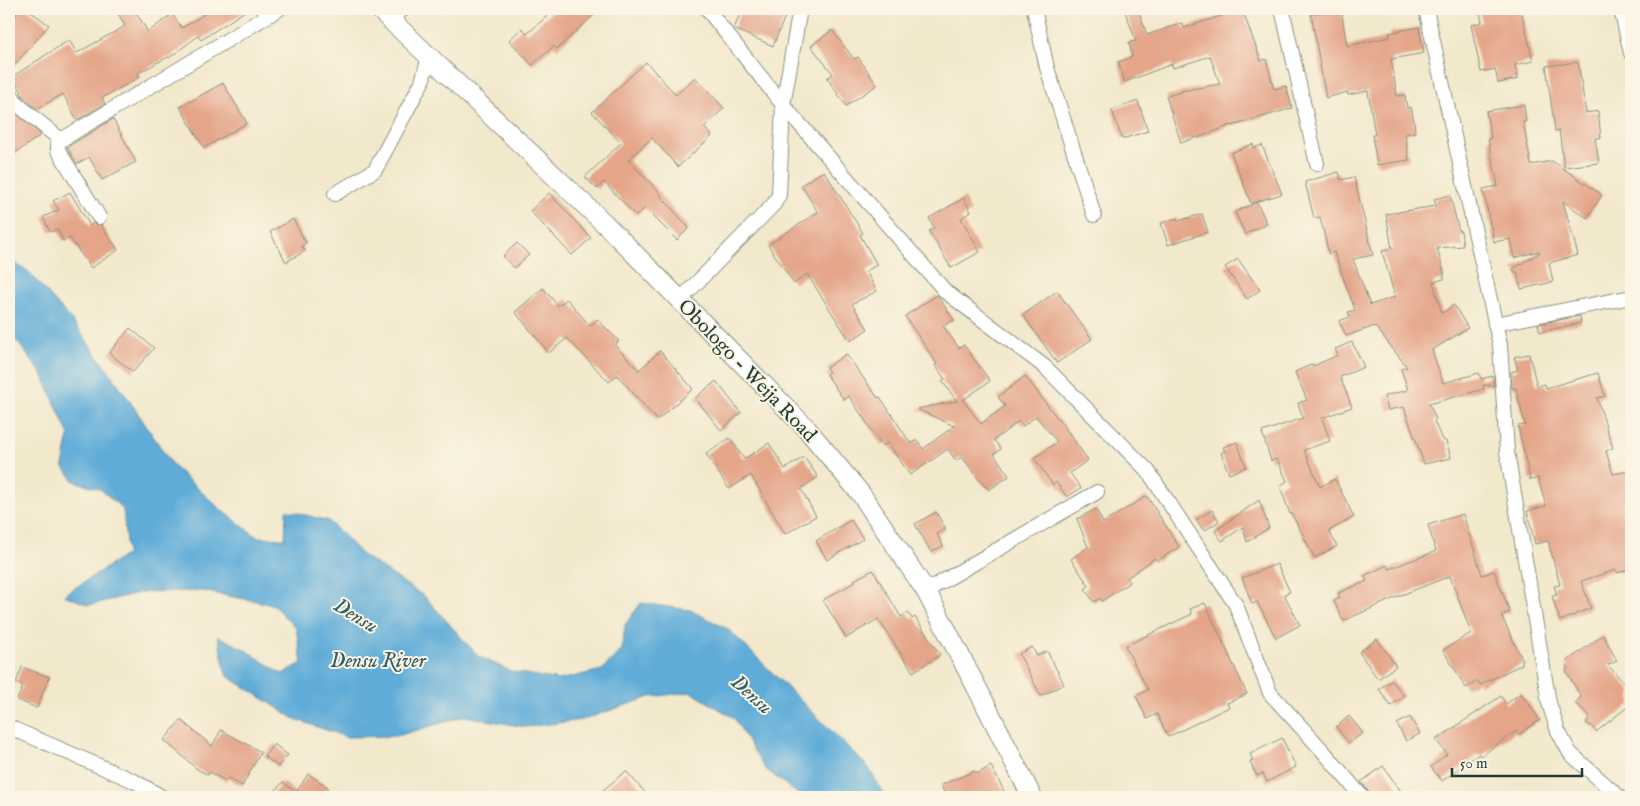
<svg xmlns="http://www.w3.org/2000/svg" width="1640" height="806" font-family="'IM FELL English',serif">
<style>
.water{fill:#5facd8;stroke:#3f7486}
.building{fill:#e4a589}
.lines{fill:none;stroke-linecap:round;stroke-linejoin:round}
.street-casing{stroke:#889280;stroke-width:16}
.secondary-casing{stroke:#889280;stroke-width:21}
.street{stroke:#fff;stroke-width:14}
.secondary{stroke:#fff;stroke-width:19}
.labels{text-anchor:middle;stroke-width:4;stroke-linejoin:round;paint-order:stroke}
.street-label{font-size:20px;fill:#1f3d34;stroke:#fcf5e5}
.water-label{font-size:21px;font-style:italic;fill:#325e65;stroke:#fcf5e5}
</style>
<rect width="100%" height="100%" fill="#fcf5e5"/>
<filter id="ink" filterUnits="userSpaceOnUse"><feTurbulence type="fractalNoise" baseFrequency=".02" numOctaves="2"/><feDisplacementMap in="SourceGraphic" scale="10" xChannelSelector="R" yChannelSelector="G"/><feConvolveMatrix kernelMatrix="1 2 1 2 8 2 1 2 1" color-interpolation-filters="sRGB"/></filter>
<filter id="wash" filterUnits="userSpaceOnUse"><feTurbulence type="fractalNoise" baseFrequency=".0096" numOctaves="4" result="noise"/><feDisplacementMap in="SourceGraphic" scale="20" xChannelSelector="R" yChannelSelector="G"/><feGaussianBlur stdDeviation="1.12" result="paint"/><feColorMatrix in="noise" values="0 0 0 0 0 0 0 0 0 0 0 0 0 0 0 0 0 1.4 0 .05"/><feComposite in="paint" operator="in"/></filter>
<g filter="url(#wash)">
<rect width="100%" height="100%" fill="#f2e8cc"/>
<polygon class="water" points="9,260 28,271 73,322 123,391 173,466 219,508 257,537 285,539 286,510 329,521 361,554 425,597 478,656 510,671 559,680 602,670 622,649 625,625 641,603 690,610 728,629 868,767 886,797 800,797 797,793 764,768 734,718 691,692 650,697 582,720 525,727 465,716 397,736 346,737 295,719 226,675 218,636 244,649 282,674 302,663 296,628 272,604 202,591 143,592 89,605 64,595 127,554 123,509 100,489 74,481 63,466 69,435 42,374 16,340 9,336"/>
<g id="blocks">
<g class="building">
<polygon points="19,9 27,9 49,25 9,72 9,21 16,15"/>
<polygon points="116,9 134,9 148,32 172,14 182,28 212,9 248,9 201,40 198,36 169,58 168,57 138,73 140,77 102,98 105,104 77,120 63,94 37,109 24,98 21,93 22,92 12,77 69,40 77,53 125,26"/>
<polygon points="555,9 600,9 557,49 554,46 532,65 509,40 522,28 527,34"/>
<polygon points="742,9 783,9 781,12 786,14 773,46 734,29"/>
<polygon points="1124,9 1138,9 1147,35 1182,23 1184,28 1242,9 1261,61 1266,59 1274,89 1286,86 1292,108 1232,126 1231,125 1198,138 1197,137 1181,143 1166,96 1182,92 1181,91 1220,84 1210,56 1173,68 1172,64 1125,82 1118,62 1132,57 1129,42 1136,41"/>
<polygon points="1341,9 1347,46 1390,37 1389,33 1419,27 1424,53 1391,59 1397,96 1405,95 1407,108 1411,107 1414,121 1415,132 1405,134 1409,160 1377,165 1372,135 1375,135 1368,91 1348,95 1347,92 1326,98 1311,14"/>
<polygon points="1479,9 1521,9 1533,61 1515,65 1518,79 1498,83 1495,69 1481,72 1471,25 1482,22"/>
<polygon points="832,30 854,59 858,57 877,85 846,106 827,78 833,74 811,46"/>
<polygon points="646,62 676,95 695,77 724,108 704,127 712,136 678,167 652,138 628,160 661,194 660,195 689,228 677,240 645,208 636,216 604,182 597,189 585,177 621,143 592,112"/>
<polygon points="1578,62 1586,113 1598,111 1601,138 1595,138 1599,163 1564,167 1559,130 1555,131 1546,66"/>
<polygon points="223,83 247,123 204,148 180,107"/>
<polygon points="1138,101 1148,131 1122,139 1112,110"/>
<polygon points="1524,105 1526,121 1523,122 1531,165 1552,161 1602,195 1587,218 1563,201 1578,255 1549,263 1553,282 1521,289 1517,272 1515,272 1513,269 1540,252 1539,251 1514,258 1510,239 1494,242 1483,189 1498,186 1488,139 1491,138 1486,111"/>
<polygon points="9,107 41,135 14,154 9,147"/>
<polygon points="113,119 136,162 102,180 89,157 77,164 67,147"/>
<polygon points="1253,144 1254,148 1262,145 1282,194 1251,203 1231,153"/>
<polygon points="824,171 863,233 860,235 877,265 866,271 877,291 852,304 868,329 850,341 807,274 794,284 768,245 818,212 801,185"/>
<polygon points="1339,172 1341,180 1354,177 1373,255 1353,259 1370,305 1395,297 1382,251 1392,249 1386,214 1436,206 1434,199 1450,195 1459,231 1461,231 1463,246 1437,248 1444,273 1444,279 1433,282 1442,313 1454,305 1468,328 1432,350 1443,383 1479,373 1481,379 1493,376 1494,386 1483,385 1484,389 1429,404 1436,419 1434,421 1442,440 1446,441 1451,458 1424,464 1404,407 1388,410 1384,396 1408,390 1401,369 1407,367 1375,326 1346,336 1339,321 1350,317 1348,312 1355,310 1334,252 1329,254 1320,217 1314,218 1305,182"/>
<polygon points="70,192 90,226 93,223 101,225 118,250 91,268 70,238 63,241 57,229 50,232 43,217 59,210 53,201"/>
<polygon points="549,193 591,238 572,255 530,211"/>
<polygon points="964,198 971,212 961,218 980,252 951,268 929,231 934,228 929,218"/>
<polygon points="1257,202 1267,224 1245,234 1235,212"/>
<polygon points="1202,214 1208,232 1168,245 1161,223 1177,218 1178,221"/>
<polygon points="293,219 306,243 302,246 305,251 286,262 270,232"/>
<polygon points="517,243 529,255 514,268 503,256"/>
<polygon points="1238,259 1260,290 1247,299 1225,267"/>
<polygon points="543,288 558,306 567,299 590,326 597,319 619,341 615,345 639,370 660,351 693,389 657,420 617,375 609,382 567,338 549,353 515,312"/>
<polygon points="1057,291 1092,339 1057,363 1023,315"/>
<polygon points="937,295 954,320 943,326 959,348 964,345 990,381 963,400 981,424 1005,406 998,397 1025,376 1058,419 1059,419 1088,460 1070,473 1081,488 1067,497 1056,482 1053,485 1034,458 1057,442 1036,416 1023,426 1019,421 994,440 1001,449 994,454 1009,476 989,490 986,486 985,487 962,457 956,461 948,449 910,475 888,443 882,446 849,396 844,400 826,374 829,372 826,368 846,354 878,398 880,397 911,444 917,440 923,449 954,426 917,409 957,401 942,381 945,379 935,365 937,364 905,316"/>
<polygon points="1580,316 1581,323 1540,332 1538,324"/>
<polygon points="130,328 154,348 133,372 109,353"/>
<polygon points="1352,342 1364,367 1340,377 1352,407 1322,418 1330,441 1304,450 1320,487 1335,479 1354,517 1329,531 1337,546 1315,558 1291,513 1290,514 1280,486 1287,481 1277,459 1271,461 1262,432 1303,418 1298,403 1307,400 1295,372 1313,364 1313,366 1338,355 1335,349"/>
<polygon points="1529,354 1537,386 1545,384 1546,388 1598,373 1605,396 1597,398 1613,448 1606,451 1613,474 1629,471 1631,478 1631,568 1618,573 1616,570 1581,581 1591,608 1560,621 1552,596 1557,595 1554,586 1560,585 1548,541 1535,544 1527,511 1546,506 1538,478 1530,480 1518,426 1525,425 1516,388 1512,388 1511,372 1518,370 1514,357"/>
<polygon points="716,381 741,413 721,430 695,398"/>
<polygon points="730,438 744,459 769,443 785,469 804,457 818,477 801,489 816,516 785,534 751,475 729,489 706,454"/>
<polygon points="1237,442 1246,467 1229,474 1221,453 1225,451 1223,447"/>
<polygon points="1147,496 1179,547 1157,561 1155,558 1127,578 1130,582 1102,601 1100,598 1094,602 1085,589 1089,586 1071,559 1088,547 1077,519 1096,509 1103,523"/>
<polygon points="1259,500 1269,528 1247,542 1243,527 1222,541 1215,531"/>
<polygon points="1212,510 1219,521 1204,531 1196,520"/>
<polygon points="936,512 946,529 937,534 943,546 931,552 915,524"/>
<polygon points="1463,514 1482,575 1494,571 1510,612 1501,615 1522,659 1522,664 1480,685 1478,681 1466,688 1443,650 1471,633 1450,576 1399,596 1343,621 1334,601 1340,598 1338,593 1367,581 1364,576 1387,565 1389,569 1436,551 1428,525"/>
<polygon points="851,520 863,539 827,560 816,541"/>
<polygon points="1277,564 1290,592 1284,594 1300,625 1276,638 1257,602 1252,604 1242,578"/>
<polygon points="873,570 901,617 908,613 912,619 915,617 940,655 913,672 878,619 846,638 823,600 855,582 854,580"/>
<polygon points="1205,603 1247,694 1227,703 1229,707 1168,737 1157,714 1147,719 1136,696 1148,690 1125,646 1192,614 1190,609"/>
<polygon points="1603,635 1617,661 1608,665 1631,691 1631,704 1596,732 1593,727 1586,723 1590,716 1575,703 1581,697 1566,671 1568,668 1566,662"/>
<polygon points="1377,639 1396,666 1378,679 1359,652"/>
<polygon points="1032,647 1037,656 1047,651 1064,684 1041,696 1019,654"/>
<polygon points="22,667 49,677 37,708 17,700 23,686 16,683"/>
<polygon points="1392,680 1404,696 1391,706 1379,689"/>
<polygon points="1521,693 1540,720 1518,735 1516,731 1481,756 1479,754 1442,781 1431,767 1447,754 1436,740 1501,696 1506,704"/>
<polygon points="1349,716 1363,733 1349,743 1336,727"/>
<polygon points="1410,717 1420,734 1406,741 1397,724"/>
<polygon points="181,720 212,746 221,730 261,752 242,786 228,778 226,781 209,772 208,775 197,769 164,740"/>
<polygon points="1282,738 1296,767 1267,782 1263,773 1257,776 1250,762 1253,761 1250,754"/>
<polygon points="274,744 288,755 278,767 264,756"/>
<polygon points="991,766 1007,797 946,797 941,785 975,771 977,774"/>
<polygon points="1383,766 1405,797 1372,797 1361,782"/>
<polygon points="626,771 649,797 595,797"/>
<polygon points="308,774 328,787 323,797 270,797 283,782 296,793"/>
</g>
</g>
</g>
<g filter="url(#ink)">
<use href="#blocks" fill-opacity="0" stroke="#889280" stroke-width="1"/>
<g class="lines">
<defs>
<g id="street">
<polyline points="707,9 783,105 946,292 1045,367 1148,471 1236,605 1270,693 1323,751 1362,797"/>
<polyline points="1034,9 1047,68 1094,215"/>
<polyline points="1282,9 1317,164"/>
<polyline points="1426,9 1500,345 1507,452 1549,703 1558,731 1570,753 1619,797"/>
<polyline points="1621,9 1631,53"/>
<polyline points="9,10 10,9"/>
<polyline points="397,13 404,9"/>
<polyline points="9,91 17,104 61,140"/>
<polyline points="335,194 375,170 422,82 429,57"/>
<polyline points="99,217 58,150 58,144 61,140 279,9"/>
<polyline points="680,300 774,204 779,195 783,105 800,9"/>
<polyline points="1495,324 1631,297"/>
<polyline points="926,591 1097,492"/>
<polyline points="9,727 134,781 162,797"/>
</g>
<polyline id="secondary" points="379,9 605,224 680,300 806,428 861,494 926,591 978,690 1032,797"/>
</defs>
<use href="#street" class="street-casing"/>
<use href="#secondary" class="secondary-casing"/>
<use href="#street" class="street"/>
<use href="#secondary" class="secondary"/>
</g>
</g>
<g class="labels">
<g class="street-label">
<text transform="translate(748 370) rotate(46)" y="7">Obologo - Weija Road</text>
</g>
<g class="water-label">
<text transform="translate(356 615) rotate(31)" y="7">Densu</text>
<text x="378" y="667">Densu River</text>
<text transform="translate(752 694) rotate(42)" y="7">Densu</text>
</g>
</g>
<rect width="1640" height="806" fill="none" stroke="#fcf5e5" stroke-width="30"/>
<path d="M1452 768v8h130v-8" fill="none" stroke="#1f3d34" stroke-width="2.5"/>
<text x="1460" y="768" font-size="15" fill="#1f3d34" stroke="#fcf5e5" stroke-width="4" paint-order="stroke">50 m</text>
</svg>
